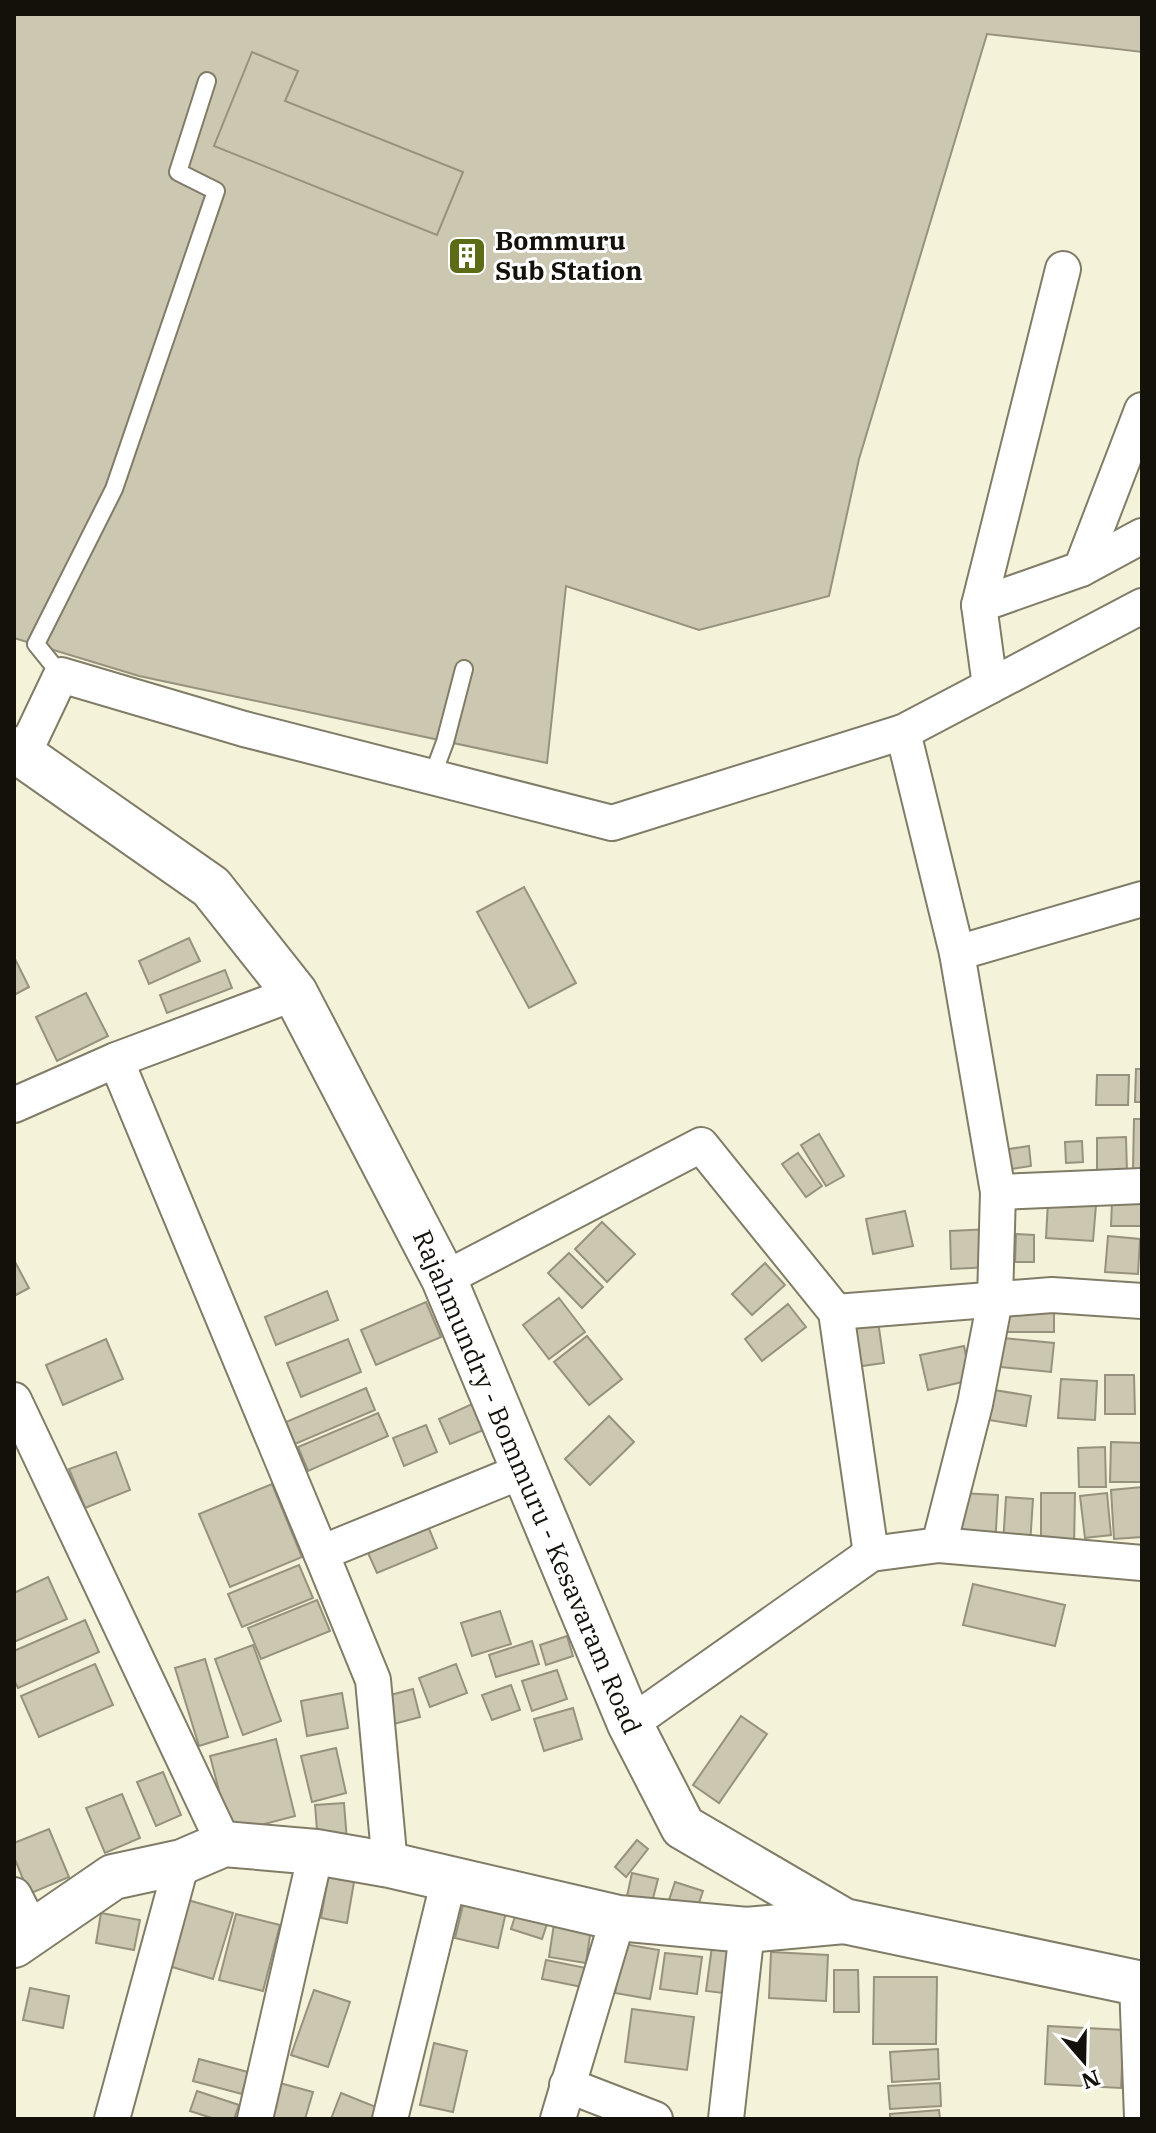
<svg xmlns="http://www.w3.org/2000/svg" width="1156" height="2133" font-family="'IBM Plex Serif',serif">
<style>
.building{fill:#cbc7b1;stroke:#96927d;stroke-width:2}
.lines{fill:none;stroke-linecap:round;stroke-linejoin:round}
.service-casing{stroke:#807c67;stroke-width:20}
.minor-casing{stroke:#807c67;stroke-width:38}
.secondary-casing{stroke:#807c67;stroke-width:48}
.primary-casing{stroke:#807c67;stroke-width:48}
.service{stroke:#fff;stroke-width:16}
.minor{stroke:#fff;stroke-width:34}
.secondary{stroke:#fff;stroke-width:44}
.primary{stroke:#fff;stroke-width:44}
.labels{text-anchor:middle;stroke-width:6;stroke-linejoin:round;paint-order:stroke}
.poi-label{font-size:26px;font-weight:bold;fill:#131109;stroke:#fff;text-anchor:start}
.street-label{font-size:26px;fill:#131109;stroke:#fff}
</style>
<rect width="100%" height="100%" fill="#f5f2da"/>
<g class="building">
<polygon points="14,14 1142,14 1142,52 987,34 859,459 829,596 699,630 566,586 547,763 139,676 14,638"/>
<polygon points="252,52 298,71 285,101 463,172 437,235 214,146"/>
<polygon points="524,887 576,983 529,1008 477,912"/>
<polygon points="189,938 200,961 149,984 139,961"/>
<polygon points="14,957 29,987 14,995"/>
<polygon points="225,970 232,988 167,1013 160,995"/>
<polygon points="86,993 108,1036 57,1061 36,1017"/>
<polygon points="1136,1069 1142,1069 1142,1102 1135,1102"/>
<polygon points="1097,1075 1129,1075 1128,1105 1096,1105"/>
<polygon points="1134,1119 1142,1119 1142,1170 1133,1170"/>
<polygon points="819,1134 844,1176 826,1186 801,1145"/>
<polygon points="1126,1137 1127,1173 1097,1173 1097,1138"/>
<polygon points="1082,1141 1083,1162 1066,1163 1065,1142"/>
<polygon points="1029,1146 1031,1166 1004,1170 1002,1150"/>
<polygon points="798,1153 822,1186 806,1197 782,1164"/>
<polygon points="1048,1201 1096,1205 1093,1241 1046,1238"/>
<polygon points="1112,1202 1142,1203 1142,1226 1111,1226"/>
<polygon points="905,1211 913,1246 873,1254 866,1219"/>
<polygon points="602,1222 635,1254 607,1282 575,1249"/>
<polygon points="990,1229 992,1267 951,1269 950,1231"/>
<polygon points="1016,1234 1034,1235 1034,1262 1015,1262"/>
<polygon points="1108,1236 1140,1239 1138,1274 1105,1272"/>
<polygon points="569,1253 603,1287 582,1308 548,1273"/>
<polygon points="14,1260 29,1288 14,1296"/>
<polygon points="765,1263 785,1285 752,1315 732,1294"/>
<polygon points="327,1291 338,1320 276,1345 265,1317"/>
<polygon points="559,1298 585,1332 549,1359 523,1325"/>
<polygon points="1004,1301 1054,1302 1054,1332 1004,1332"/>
<polygon points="426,1302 441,1337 376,1365 361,1330"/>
<polygon points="788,1304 806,1327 762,1361 745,1339"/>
<polygon points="878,1321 884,1363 848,1368 842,1326"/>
<polygon points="587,1336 622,1379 589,1405 554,1362"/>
<polygon points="994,1337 1054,1343 1051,1372 991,1366"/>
<polygon points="106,1339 123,1379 63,1405 46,1365"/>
<polygon points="348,1339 361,1372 301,1397 287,1363"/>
<polygon points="964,1346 971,1380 928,1390 920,1355"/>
<polygon points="1105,1375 1134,1375 1135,1414 1105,1414"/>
<polygon points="1061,1379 1097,1381 1095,1420 1058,1418"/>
<polygon points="366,1388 375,1410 295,1444 286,1422"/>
<polygon points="988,1389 1031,1396 1026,1426 983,1419"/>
<polygon points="481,1400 493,1426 450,1444 439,1419"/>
<polygon points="378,1413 388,1436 308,1471 298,1447"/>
<polygon points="609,1416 634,1442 590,1485 565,1459"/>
<polygon points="426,1425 437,1452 404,1466 393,1438"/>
<polygon points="1111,1442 1142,1443 1142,1482 1110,1482"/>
<polygon points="1105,1447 1106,1487 1079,1487 1078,1448"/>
<polygon points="116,1452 130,1490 85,1508 69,1469"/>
<polygon points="272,1484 302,1557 230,1587 199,1514"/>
<polygon points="1142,1487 1142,1537 1114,1539 1111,1490"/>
<polygon points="960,1493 998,1495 995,1546 957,1543"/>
<polygon points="1041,1493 1075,1493 1074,1547 1041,1546"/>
<polygon points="1107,1493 1111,1535 1085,1538 1080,1496"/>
<polygon points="1006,1497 1033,1499 1030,1545 1003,1543"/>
<polygon points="425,1519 437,1548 377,1573 364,1544"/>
<polygon points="299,1565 313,1598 242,1627 228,1594"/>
<polygon points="48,1577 67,1619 14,1642 14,1593"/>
<polygon points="973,1584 1065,1605 1055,1646 963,1625"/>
<polygon points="317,1600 330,1631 261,1659 248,1628"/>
<polygon points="500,1611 511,1644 472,1656 461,1623"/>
<polygon points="85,1620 99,1652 18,1688 14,1680 14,1651"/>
<polygon points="567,1636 573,1656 546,1665 540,1645"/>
<polygon points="532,1641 539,1664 496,1677 489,1655"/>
<polygon points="253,1645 281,1721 243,1735 215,1659"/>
<polygon points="205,1659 228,1737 199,1746 175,1668"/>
<polygon points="95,1664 113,1705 39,1737 21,1696"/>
<polygon points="456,1664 467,1693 430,1707 419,1678"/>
<polygon points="557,1670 567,1699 532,1711 522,1681"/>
<polygon points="511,1685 520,1710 492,1720 482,1695"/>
<polygon points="413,1689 420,1717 390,1725 383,1697"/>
<polygon points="342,1693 348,1728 307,1736 301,1701"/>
<polygon points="573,1708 582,1739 544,1751 534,1719"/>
<polygon points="741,1716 767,1734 719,1803 693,1785"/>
<polygon points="276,1739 295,1816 230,1833 210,1756"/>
<polygon points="336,1748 346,1793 312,1802 301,1756"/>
<polygon points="163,1772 181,1815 156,1826 137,1782"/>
<polygon points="122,1794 140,1838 105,1853 86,1808"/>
<polygon points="344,1803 347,1841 318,1843 315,1805"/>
<polygon points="49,1829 69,1877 29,1894 14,1857 14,1843"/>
<polygon points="637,1840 648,1849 626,1877 615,1867"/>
<polygon points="632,1873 658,1879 652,1902 627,1896"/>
<polygon points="328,1877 354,1882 347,1923 321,1918"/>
<polygon points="675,1882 703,1891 695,1915 667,1906"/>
<polygon points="181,1898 233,1913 213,1979 162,1964"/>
<polygon points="464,1901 506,1912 498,1948 455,1938"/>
<polygon points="517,1910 548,1921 542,1939 511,1929"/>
<polygon points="101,1913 140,1920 134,1950 96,1943"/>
<polygon points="236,1914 280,1925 263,1991 219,1980"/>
<polygon points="555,1917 592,1922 586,1963 549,1957"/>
<polygon points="624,1944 659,1950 650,1999 615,1993"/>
<polygon points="712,1946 737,1949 731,1994 706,1991"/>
<polygon points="771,1952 828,1955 826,2001 769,1998"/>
<polygon points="665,1953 702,1957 697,1994 660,1989"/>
<polygon points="546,1960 586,1968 582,1987 542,1979"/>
<polygon points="834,1970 858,1970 859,2012 834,2012"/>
<polygon points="874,1977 937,1977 936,2044 873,2044"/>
<polygon points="30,1988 69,1996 63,2028 23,2020"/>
<polygon points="314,1990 350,2002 328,2067 291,2055"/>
<polygon points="632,2009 694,2017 687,2070 625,2062"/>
<polygon points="1048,2026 1124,2030 1121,2088 1045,2084"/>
<polygon points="434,2043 467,2051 453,2112 420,2105"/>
<polygon points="938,2049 939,2079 892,2082 890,2052"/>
<polygon points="199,2059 248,2072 242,2094 193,2081"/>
<polygon points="276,2082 313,2092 305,2119 277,2119 266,2116"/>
<polygon points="940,2083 941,2106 890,2109 888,2086"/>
<polygon points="197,2091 239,2105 234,2119 215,2119 190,2111"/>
<polygon points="341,2093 376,2107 372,2119 331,2119"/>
<polygon points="939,2110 940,2119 890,2119 890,2114"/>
</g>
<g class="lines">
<defs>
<g id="service">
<polyline points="61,675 36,644 114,489 216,191 178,172 207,81"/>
<polyline points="432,777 445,742 464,669"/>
</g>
<g id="minor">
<polyline points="1081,569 1142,410"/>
<polyline points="979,605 1081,569 1142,536"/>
<polyline points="990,686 979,605 1063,269"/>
<polyline points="903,732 957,953 998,1192 1142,1186"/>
<polyline points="23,755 61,675 244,729 612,823 903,732 1142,606"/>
<polyline points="957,953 1142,899"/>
<polyline points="116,1060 321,1553"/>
<polyline points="14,1105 116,1060 295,993"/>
<polyline points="444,1279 701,1145 836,1312 871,1554"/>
<polyline points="836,1312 1052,1295 1142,1301"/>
<polyline points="14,1400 224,1844"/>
<polyline points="939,1545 975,1404 995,1300 998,1192"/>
<polyline points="630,1724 871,1554 939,1545 1142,1563"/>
<polyline points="390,1865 373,1680 321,1553 525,1470"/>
<polyline points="14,1895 33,1932"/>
<polyline points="1137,1983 1142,2117"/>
<polyline points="567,2085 655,2119"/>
<polyline points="112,2119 182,1862"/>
<polyline points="255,2119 316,1852"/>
<polyline points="390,2119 449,1879"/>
<polyline points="558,2119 618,1918"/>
<polyline points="726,2119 747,1930"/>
</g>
<polyline id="secondary" points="14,1945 113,1877 182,1862 224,1844 316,1852 390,1865 618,1918 747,1930 844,1921"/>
<polyline id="primary" points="14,749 211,887 295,993 444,1279 630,1724 683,1827 844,1921 1142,1984"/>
</defs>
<use href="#service" class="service-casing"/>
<use href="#minor" class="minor-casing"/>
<use href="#secondary" class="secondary-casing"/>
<use href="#primary" class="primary-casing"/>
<use href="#service" class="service"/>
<use href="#minor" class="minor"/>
<use href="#secondary" class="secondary"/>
<use href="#primary" class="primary"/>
</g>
<defs>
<symbol id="building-square" viewBox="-11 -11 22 22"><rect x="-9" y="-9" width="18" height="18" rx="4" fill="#5c6b16" stroke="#fff"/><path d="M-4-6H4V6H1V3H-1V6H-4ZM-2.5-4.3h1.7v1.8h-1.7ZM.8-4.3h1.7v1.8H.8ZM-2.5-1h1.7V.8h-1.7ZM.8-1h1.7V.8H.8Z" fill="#fff"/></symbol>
</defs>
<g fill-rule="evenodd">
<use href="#building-square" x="445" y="234" width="44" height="44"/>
</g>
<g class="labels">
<g class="poi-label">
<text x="495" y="250">Bommuru<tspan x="495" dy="30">Sub Station</tspan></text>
</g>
<g class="street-label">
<text transform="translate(527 1482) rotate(67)" y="9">Rajahmundry - Bommuru - Kesavaram Road</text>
</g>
</g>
<rect width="1156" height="2133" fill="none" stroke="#131109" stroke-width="32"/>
<g transform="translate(1084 2061) rotate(160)" stroke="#ffffff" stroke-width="6" paint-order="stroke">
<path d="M0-6L14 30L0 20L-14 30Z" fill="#131109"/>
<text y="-12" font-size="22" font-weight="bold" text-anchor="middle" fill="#131109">N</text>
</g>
</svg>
